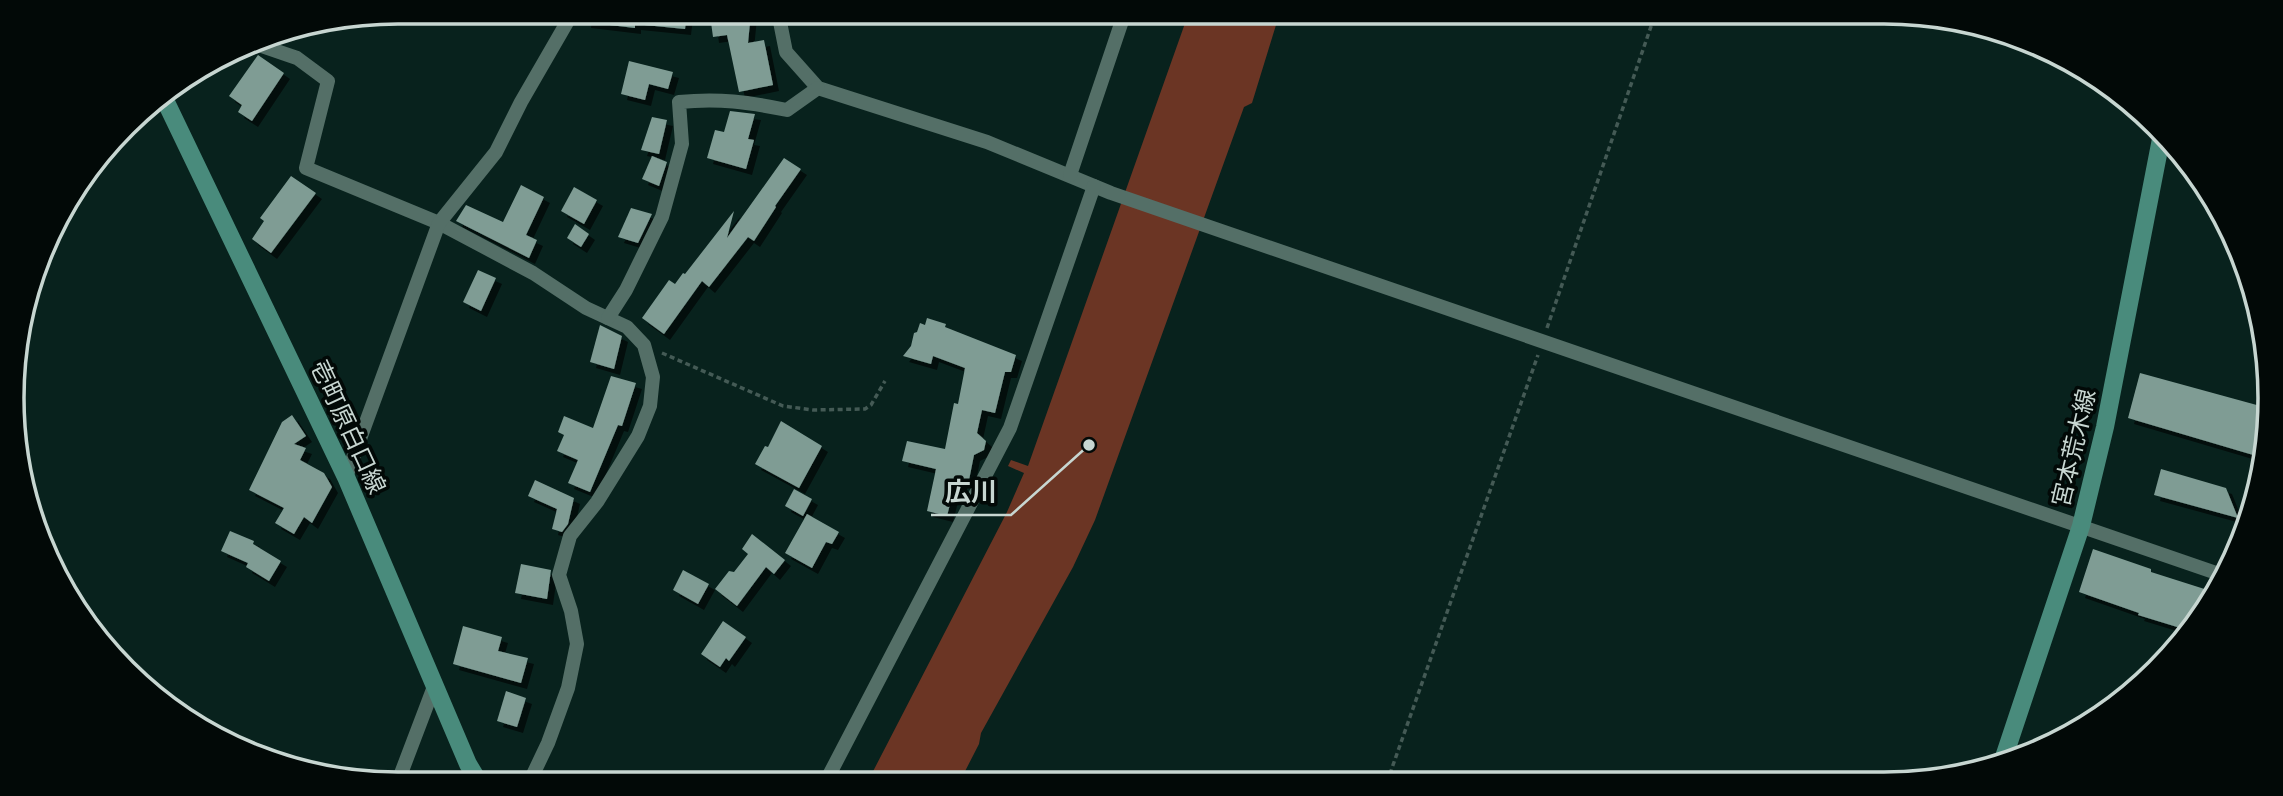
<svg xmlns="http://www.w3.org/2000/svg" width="2283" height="796" font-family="'Crimson Pro','Noto Sans JP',serif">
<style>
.water{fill:#6b3524}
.building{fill:#7f9c94;filter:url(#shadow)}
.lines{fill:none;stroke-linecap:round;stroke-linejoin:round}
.path{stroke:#445a55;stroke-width:3.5;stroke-dasharray:5 3.5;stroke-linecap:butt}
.street{stroke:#546f67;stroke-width:14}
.secondary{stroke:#498b7c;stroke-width:18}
.labels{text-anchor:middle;stroke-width:7;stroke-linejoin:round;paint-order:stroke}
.street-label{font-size:24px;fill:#c7d6d1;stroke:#020907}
.rim{fill:none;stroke:#c7d6d1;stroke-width:3.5}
.leader{fill:none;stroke:#c7d6d1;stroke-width:2.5}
.callout-dot{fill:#c7d6d1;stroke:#020907;stroke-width:2.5}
.callout-label{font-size:26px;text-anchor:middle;font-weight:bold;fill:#c7d6d1;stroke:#020907;stroke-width:7;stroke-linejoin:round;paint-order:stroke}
</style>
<defs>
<filter id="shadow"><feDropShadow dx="6" dy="6" stdDeviation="0" flood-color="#0009"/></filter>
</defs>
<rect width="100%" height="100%" fill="#08221d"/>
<polygon class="water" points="1189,12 1280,12 1252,103 1244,107 1095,520 1073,567 981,733 979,744 959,783 867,783 1007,512 1024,473 1008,466 1011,460 1028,466"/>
<g class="building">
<polygon points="586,12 687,12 685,29 635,24 635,28 585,22"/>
<polygon points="726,12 751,12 748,43 764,40 773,85 739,92 727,35 713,37 710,15"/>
<polygon points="258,55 284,73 252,121 238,112 242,105 229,96"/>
<polygon points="629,61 673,72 668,89 649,84 645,100 621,94"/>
<polygon points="730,111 755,114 748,139 754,140 746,169 707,158 715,130 724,132"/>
<polygon points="652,117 667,120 659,154 641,150"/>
<polygon points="652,156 667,162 659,186 642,179"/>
<polygon points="784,158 801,169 775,206 776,207 754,241 748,237 709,287 702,281 664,334 642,318 669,280 675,284 683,273 685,274 734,211 727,238"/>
<polygon points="291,176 316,193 271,253 252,239 264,221 260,218"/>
<polygon points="521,185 544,197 526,235 537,240 529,258 456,221 466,205 503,222"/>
<polygon points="574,187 597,200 584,224 561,211"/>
<polygon points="631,208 652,214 638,243 618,237"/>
<polygon points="575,224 589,234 581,247 567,238"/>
<polygon points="478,270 496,278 481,311 463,302"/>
<polygon points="927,318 946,324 945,327 1016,355 1011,372 1005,372 995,413 982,410 977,433 986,441 984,450 974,455 969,480 962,479 959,493 953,492 947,516 927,511 936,469 902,461 907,441 945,449 954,403 958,404 965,368 933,356 931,364 903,356 911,346 914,333 917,332 920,323 925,325"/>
<polygon points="600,325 622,336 614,369 590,362"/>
<polygon points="2140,373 2264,407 2260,457 2128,418"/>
<polygon points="611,376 636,383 622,426 618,425 590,492 568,483 578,460 557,451 564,435 558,432 564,416 593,428"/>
<polygon points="292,415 306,436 294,444 306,448 300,460 324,473 332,487 312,523 304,517 294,534 275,523 284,508 249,490 282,422"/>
<polygon points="781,421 822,446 799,488 755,464 765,446 768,447"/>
<polygon points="2161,469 2226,488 2238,518 2154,495"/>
<polygon points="535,480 574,498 568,524 562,532 552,529 557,509 528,496"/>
<polygon points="794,489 812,499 803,516 785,506"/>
<polygon points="807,514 839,532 832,544 826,542 812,568 785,553"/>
<polygon points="230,531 254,541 253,544 281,561 269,581 246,567 248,563 221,551"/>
<polygon points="752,534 785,560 774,574 766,567 737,606 715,589 729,571 734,572 748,554 742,549"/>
<polygon points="2093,549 2151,569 2151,572 2217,593 2187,630 2138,615 2139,613 2079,592"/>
<polygon points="521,564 551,570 547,599 515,593"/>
<polygon points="683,570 709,584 698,604 673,590"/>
<polygon points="723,621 746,637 729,661 726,658 720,667 701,654"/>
<polygon points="463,626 502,637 498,651 528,658 521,683 453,664"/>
<polygon points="506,691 526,698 517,727 497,721"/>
</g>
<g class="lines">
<g class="path">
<polyline points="1547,328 1656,12"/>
<polyline points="662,353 783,406 813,410 865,409 871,405 885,381"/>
<polyline points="1387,782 1538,355"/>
</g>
<g class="street">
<polyline points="778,12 786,52 818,88 987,142 1111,193 2225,576"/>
<polyline points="250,42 297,58 328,81 306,168 439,223 533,273 586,308 627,327 644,345 653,377 650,406 638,436 597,502 570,536 559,575 571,611 577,644 568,688 548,743 529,783"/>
<polyline points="1070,175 1125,12"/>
<path d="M 608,318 L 626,290 L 662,217 L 682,144 L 679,102 C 719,98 748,102 787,110 L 818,88"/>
<polyline points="346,477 439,223 496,152 521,102 573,12"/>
<polyline points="998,782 1007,778 1021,782"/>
<polyline points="825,783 1010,428 1094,186"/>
<polyline points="397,784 435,684"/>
</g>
<g class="secondary">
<polyline points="163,96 346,477 468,764 480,784"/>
<polyline points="2003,760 2081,526 2105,427 2161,139"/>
</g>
</g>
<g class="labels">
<g class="street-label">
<text transform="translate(348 427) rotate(65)" y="8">壱町原白口線</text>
<text transform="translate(2074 448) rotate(-77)" y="8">宮本荒木線</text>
</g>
</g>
<path d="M0 0H2283V796H0ZM398 24H1884A374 374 0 0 1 2258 398V398A374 374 0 0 1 1884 772H398A374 374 0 0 1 24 398V398A374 374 0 0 1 398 24Z" fill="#020907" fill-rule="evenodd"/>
<path class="rim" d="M398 24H1884A374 374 0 0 1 2258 398V398A374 374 0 0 1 1884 772H398A374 374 0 0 1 24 398V398A374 374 0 0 1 398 24Z"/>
<path class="leader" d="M1089 445L1011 515H931"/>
<circle class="callout-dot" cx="1089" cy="445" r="7"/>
<g class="callout-label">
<text x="971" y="501">広川</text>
</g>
</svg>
